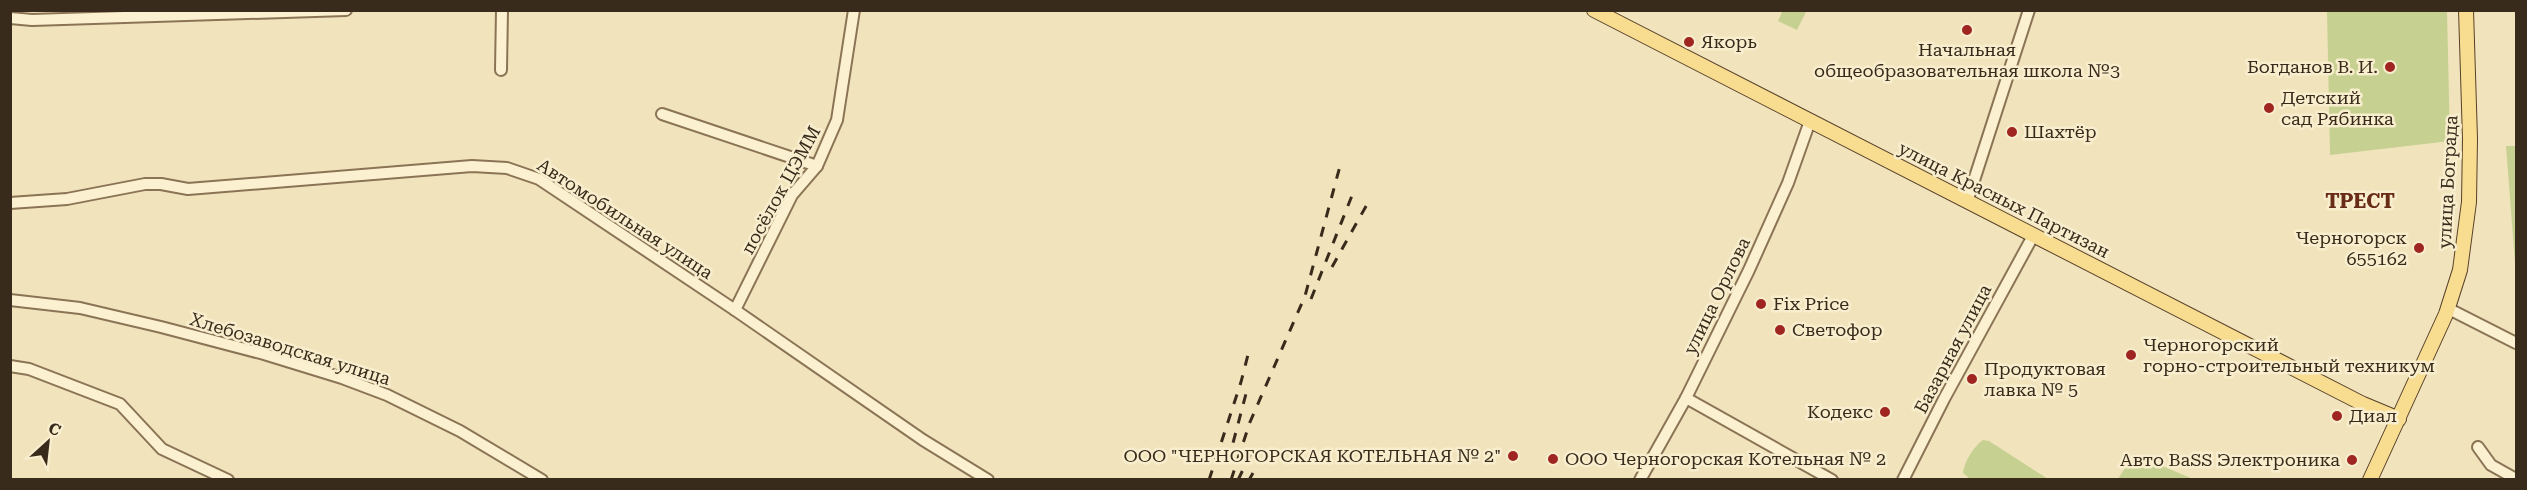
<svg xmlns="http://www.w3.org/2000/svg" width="2527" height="490" font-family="'Roboto Serif',serif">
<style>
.green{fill:#c5d091}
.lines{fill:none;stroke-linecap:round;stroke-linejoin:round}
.minor-casing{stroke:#8b7455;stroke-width:14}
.major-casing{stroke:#58412a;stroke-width:16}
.minor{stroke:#fbf1d1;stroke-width:10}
.major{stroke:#f8dd91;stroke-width:14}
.rail{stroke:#392b1b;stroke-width:3;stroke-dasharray:10 10;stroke-linecap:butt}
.poi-dot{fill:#9e2520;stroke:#f8eece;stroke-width:2}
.labels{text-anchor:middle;stroke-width:5;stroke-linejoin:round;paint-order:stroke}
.poi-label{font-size:18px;fill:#392b1b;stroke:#f8eece;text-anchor:start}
.street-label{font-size:18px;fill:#392b1b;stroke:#f8eece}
.neighbourhood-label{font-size:20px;font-weight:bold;fill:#692c17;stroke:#f8eece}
</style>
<rect width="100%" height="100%" fill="#f1e4bd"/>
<g class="green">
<polygon points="1783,10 1806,12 1797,30 1778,21"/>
<polygon points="2327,11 2447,11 2450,141 2330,155"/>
<polygon points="2506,146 2516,146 2516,276"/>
<path d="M 1983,440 L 1989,441 L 2048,479 L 1970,479 L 1963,473 C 1964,462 1974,446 1983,440 Z"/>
<polygon points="2134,454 2193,479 2118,479"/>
</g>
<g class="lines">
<defs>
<g id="minor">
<polyline points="10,18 32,20 346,10"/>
<polyline points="501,70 502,10"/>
<polyline points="662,114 817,166"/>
<polyline points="1967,202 2029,10"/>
<polyline points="10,203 67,199 145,184 161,184 188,189 472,166 507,168 539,179 735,310 923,440 988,480"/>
<polyline points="10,300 80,308 161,327 264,354 342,378 387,395 460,431 542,480"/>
<polyline points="2449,309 2516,343"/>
<polyline points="735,310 792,195 817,166 837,120 854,10"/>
<polyline points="10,366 29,369 120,404 162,449 228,480"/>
<polyline points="1686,398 1832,480"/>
<polyline points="2478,447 2491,465 2516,479"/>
<polyline points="1640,480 1686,398 1749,270 1788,183 1810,121"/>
<polyline points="1903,480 1944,399 2033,236"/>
</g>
<g id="major">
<polyline points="1594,10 2363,404 2399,419"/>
<polyline points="2370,480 2446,314 2460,270 2469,202 2470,139 2466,10"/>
</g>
</defs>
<use href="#minor" class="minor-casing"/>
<use href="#major" class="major-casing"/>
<use href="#minor" class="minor"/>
<use href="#major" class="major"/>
<g class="rail">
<polyline points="1332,267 1370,199"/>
<polyline points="1311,299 1353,193"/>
<polyline points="1228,462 1247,390"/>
<polyline points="1209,480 1241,382 1250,347"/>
<polyline points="1231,480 1250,422 1305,296 1340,166"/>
<polyline points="1238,480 1251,453"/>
<polyline points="1249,480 1253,473"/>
</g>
</g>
<g class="poi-dot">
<circle cx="1967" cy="30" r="6"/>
<circle cx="1689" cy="42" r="6"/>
<circle cx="2390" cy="67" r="6"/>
<circle cx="2269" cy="108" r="6"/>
<circle cx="2012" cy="132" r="6"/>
<circle cx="2419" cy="248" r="6"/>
<circle cx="1761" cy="304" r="6"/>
<circle cx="1780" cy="330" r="6"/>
<circle cx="2131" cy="355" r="6"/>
<circle cx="1972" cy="379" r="6"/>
<circle cx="1885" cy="412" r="6"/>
<circle cx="2337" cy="416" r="6"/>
<circle cx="1513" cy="456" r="6"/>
<circle cx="1553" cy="459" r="6"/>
<circle cx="2352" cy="460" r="6"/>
</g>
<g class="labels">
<g class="poi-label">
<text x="1701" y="48">Якорь</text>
<text x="1967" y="56" text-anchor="middle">Начальная<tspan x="1967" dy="21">общеобразовательная школа №3</tspan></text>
<text x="2378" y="73" text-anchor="end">Богданов В. И.</text>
<text x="2281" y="104">Детский<tspan x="2281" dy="21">сад Рябинка</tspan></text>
<text x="2024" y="138">Шахтёр</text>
<text x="2407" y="244" text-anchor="end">Черногорск<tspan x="2407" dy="21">655162</tspan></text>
<text x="1773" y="310">Fix Price</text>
<text x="1792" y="336">Светофор</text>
<text x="2143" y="351">Черногорский<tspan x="2143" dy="21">горно-строительный техникум</tspan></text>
<text x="1984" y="375">Продуктовая<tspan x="1984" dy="21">лавка № 5</tspan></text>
<text x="1873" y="418" text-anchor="end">Кодекс</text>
<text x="2349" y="422">Диал</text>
<text x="1501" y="462" text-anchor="end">ООО "ЧЕРНОГОРСКАЯ КОТЕЛЬНАЯ № 2"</text>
<text x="1565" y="465">ООО Черногорская Котельная № 2</text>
<text x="2340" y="466" text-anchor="end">Авто BaSS Электроника</text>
</g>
<g class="street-label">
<text transform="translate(2448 182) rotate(-87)" y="6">улица Бограда</text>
<text transform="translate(781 190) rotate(-61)" y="6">посёлок ЦЭММ</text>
<text transform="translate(2004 200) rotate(27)" y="6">улица Красных Партизан</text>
<text transform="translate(625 219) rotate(33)" y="6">Автомобильная улица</text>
<text transform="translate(1717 296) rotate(-64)" y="6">улица Орлова</text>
<text transform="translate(290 349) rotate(17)" y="6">Хлебозаводская улица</text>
<text transform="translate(1953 349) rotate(-62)" y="6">Базарная улица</text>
</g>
<g class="neighbourhood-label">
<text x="2360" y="208">ТРЕСТ</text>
</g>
</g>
<rect width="2527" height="490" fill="none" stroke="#392b1b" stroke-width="24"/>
<g transform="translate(48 442) rotate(27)" stroke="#f8eece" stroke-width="4.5" paint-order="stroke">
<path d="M0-4.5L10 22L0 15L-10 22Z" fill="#392b1b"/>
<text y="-9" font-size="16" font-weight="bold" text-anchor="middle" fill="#392b1b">С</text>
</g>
</svg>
